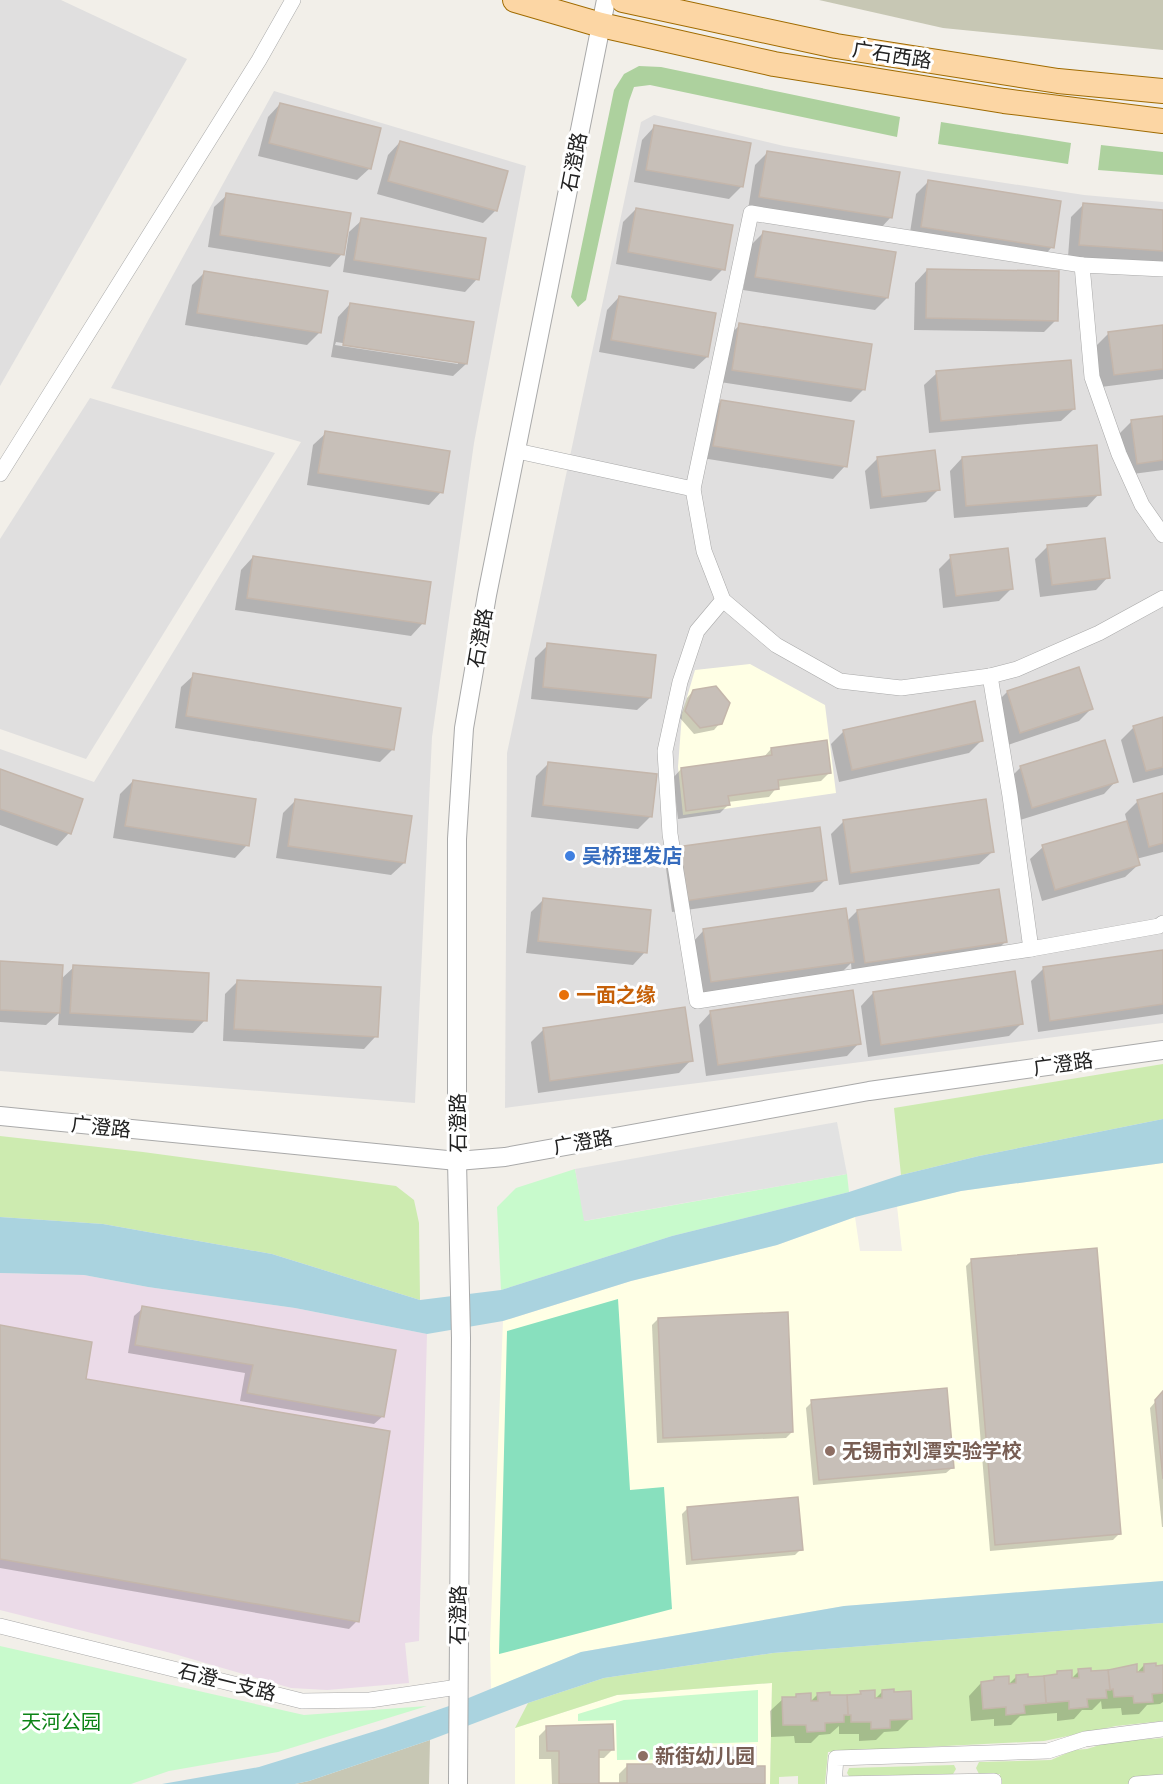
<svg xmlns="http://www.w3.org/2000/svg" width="1163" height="1784" font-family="Arial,'Noto Sans SC',sans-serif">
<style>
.residential{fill:#e0dfdf}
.industrial{fill:#ebdbe8}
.education{fill:#ffffe5}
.construction{fill:#c7c7b4}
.grass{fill:#cdebb0}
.forest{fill:#add19e}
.park{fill:#c8facc}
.pitch{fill:#88e0be}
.parking{fill:#e2e2e2}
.water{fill:#aad3df}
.shadow{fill:#0003;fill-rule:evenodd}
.building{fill:#c7bfb8;stroke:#c4b6ab;stroke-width:1.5}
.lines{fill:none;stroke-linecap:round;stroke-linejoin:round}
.minor-casing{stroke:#a9a9a9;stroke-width:16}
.tertiary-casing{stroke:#a9a9a9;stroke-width:20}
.primary-casing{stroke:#a06b00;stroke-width:26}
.minor{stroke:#fff;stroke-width:15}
.tertiary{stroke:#fff;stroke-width:18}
.primary{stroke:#fcd6a4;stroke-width:24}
.shop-dot{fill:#3f7fe0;stroke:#fff;stroke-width:2}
.food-dot{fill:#e8710a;stroke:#fff;stroke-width:2}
.education-dot{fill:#8d6e63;stroke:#fff;stroke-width:2}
.labels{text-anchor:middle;stroke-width:6;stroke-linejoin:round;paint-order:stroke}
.street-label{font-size:20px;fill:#222;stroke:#fff}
.shop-label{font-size:20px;font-weight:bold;fill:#366cbe;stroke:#fff;text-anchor:start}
.food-label{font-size:20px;font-weight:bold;fill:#c56008;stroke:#fff;text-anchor:start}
.education-label{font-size:20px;font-weight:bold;fill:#785e54;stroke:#fff;text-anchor:start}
.park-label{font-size:20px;fill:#0c8416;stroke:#fff}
</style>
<rect width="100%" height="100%" fill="#f2efe9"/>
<g class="residential">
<polygon points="0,0 61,0 187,59 0,386"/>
<polygon points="274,91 526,166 474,443 432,737 415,1103 0,1071 0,749 94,782 301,442 111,388"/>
<polygon points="654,115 784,146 934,172 1084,195 1163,202 1163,1023 505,1108 507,753 641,122"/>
<polygon points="90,398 275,453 86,759 0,729 0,539"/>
</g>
<polygon class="industrial" points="0,1273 84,1275 148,1287 295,1308 427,1334 419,1641 405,1643 409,1683 327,1690 291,1688 171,1653 0,1610"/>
<g class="education">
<polygon points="750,664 825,705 836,793 683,815 678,767 682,714 695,670"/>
<polygon points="1163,1163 1163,1581 844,1606 581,1652 491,1689 490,1644 503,1321 631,1281 777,1245 855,1217 860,1251 902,1251 897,1206 961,1191"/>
<polygon points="772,1683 770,1784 515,1784 515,1728 617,1695"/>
</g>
<g class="construction">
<polygon points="819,0 1163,0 1163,50 943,28"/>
<polygon points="430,1740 429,1784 295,1784 309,1781"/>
</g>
<g class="grass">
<polygon points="1163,1064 1163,1119 979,1156 901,1175 894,1108"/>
<polygon points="0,1136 143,1152 396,1186 414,1200 419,1223 420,1300 272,1254 103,1224 0,1217"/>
<polygon points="1163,1623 1163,1721 1116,1726 1044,1741 828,1752 825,1784 798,1784 798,1776 779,1777 779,1784 770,1784 772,1683 617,1695 515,1728 528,1703 604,1678 773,1653"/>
<polygon points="1163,1738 1163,1778 1135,1778 1128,1784 1000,1784 1000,1774 979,1774 976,1768 979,1762 1051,1760 1074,1750 1087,1749 1109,1742"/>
<polygon points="954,1765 956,1769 953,1774 849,1776 847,1773 849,1768"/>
</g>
<g class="forest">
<polygon points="639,66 661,67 900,117 897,137 650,85 634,87 629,101 586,300 578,307 571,297 614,90 624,74"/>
<polygon points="941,122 1071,143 1068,164 938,144"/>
<polygon points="1101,145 1163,152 1163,175 1098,170"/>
</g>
<g class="park">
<polygon points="575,1169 585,1221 847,1174 849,1192 672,1236 501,1290 497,1207 516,1188"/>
<polygon points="0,1646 304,1715 427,1706 278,1752 169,1771 131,1784 0,1784"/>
<polygon points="758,1690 758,1742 689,1744 688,1759 617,1760 616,1720 578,1721 578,1714 624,1700"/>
</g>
<polygon class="pitch" points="618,1299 630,1490 664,1487 672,1609 499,1654 507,1331"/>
<polygon class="parking" points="837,1122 847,1174 584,1221 575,1169"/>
<g class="water">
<polygon points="1163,1119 1163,1163 961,1191 855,1217 777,1245 631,1281 503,1321 427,1334 295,1308 148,1287 84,1275 0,1273 0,1217 103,1224 272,1254 420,1300 501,1290 672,1236 849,1192 901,1175 979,1156"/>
<polygon points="1163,1581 1163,1623 773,1653 604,1678 528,1703 430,1740 309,1781 295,1784 162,1784 259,1767 385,1728 449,1706 581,1652 844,1606"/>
</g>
<g class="shadow">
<polygon points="280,104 370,168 357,180 258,156 268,117"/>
<polygon points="654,127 742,186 729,199 634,182 642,140"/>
<polygon points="400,142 506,172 495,211 483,223 377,194 388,155"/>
<polygon points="767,153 891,217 879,230 748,210 755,165"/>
<polygon points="928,182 1052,247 1040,260 909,239 916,194"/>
<polygon points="227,195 342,254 330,267 208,247 214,207"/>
<polygon points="1083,205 1163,211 1163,264 1068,257 1071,217"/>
<polygon points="636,209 723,269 711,281 616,264 623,222"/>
<polygon points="362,220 477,279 465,292 343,272 349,232"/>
<polygon points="763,233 887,298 875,310 743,290 751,245"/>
<polygon points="927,270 1056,320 1044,332 914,330 915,283"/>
<polygon points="204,273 320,332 307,345 185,325 192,285"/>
<polygon points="619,297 707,357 694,369 599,352 607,310"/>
<path d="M 350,304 L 466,364 L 453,376 L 331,357 L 338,317 ZM 336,342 L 458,361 L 458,364 L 335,345 Z"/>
<polygon points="740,325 863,390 851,402 720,382 727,337"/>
<polygon points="1163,326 1163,379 1101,387 1096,346 1109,333"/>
<polygon points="937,373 1074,409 1061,421 929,433 924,385"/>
<polygon points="721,401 845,466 833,479 702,458 709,414"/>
<polygon points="1163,417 1163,470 1125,475 1119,434 1132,421"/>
<polygon points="326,433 441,492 429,505 307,485 313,445"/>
<polygon points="878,458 938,490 926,502 870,509 865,471"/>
<polygon points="962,458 1099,494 1087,507 954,518 950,471"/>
<polygon points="1048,546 1108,577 1096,590 1040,597 1035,559"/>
<polygon points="253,557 423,623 411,636 235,610 241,570"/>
<polygon points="951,557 1012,588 999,601 943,608 939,569"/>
<polygon points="548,645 650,698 637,710 531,699 535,658"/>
<polygon points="194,675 393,749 380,762 175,728 181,687"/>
<polygon points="693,691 720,723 714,730 694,734 680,718 687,698"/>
<polygon points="1007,692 1091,709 1079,721 1008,745 995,704"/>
<polygon points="1163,719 1163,775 1133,783 1121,740 1134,727"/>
<polygon points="843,732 982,740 969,753 839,782 831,744"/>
<polygon points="1104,742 1116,781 1104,794 1020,820 1008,780 1020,768"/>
<polygon points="771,749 830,772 821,781 777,787 769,797 728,802 728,805 720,813 678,819 673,778 681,769 763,758"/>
<polygon points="548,764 651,816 638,829 531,817 536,776"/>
<polygon points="0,771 69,833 57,846 0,825"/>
<polygon points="133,781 247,845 235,858 113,838 120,794"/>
<polygon points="1163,795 1163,852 1136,859 1138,865 1125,877 1042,901 1030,859 1043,847 1127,822 1125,814 1138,801"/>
<polygon points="296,800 404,863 391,875 276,858 283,813"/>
<polygon points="844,821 992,852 979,864 839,885 831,834"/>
<polygon points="678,849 826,879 813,892 672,912 665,861"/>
<polygon points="543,900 645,952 633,965 526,953 531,912"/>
<polygon points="857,911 1005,942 993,954 852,975 851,963 840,974 699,994 692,943 704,930 846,922"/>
<polygon points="1163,951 1163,1014 1038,1032 1031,981 1043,969"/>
<polygon points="0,963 61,979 74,967 205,1020 193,1033 58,1025 59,1013 46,1025 0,1022"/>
<polygon points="238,981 376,1036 364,1049 223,1041 225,994"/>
<polygon points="873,993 1021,1024 1009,1036 868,1057 861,1006"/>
<polygon points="711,1012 859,1043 847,1056 706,1076 699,1025"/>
<polygon points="543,1030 691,1060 679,1073 538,1093 531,1042"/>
<polygon points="972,1260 1119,1534 1113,1540 990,1551 966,1266"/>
<polygon points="143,1308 383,1416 374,1424 240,1401 245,1373 128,1353 134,1316"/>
<polygon points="658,1319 792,1432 786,1438 657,1443 652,1325"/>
<polygon points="0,1327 357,1621 349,1629 0,1568"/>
<polygon points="1163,1393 1163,1527 1162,1527 1150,1408"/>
<polygon points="812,1402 953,1467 946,1473 813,1485 806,1408"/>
<polygon points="688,1508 801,1549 795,1555 686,1565 682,1514"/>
<polygon points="1144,1665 1163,1667 1163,1702 1160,1704 1147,1705 1139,1714 1122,1715 1121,1708 1102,1709 1101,1701 1092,1710 1082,1710 1074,1719 1057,1721 1057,1713 1020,1716 1011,1725 994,1726 994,1719 971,1721 969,1696 981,1683 992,1682 995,1679 1008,1685 1016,1677 1027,1679 1054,1676 1058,1673 1071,1679 1079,1671 1136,1674"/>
<polygon points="861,1692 874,1700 882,1692 910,1719 898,1731 884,1732 876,1740 859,1741 859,1734 839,1734 839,1726 830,1734 819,1735 811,1743 795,1743 794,1736 771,1737 770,1711 783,1699 793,1699 797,1695 809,1703 818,1694 828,1697 858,1696"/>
<polygon points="547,1728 612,1750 604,1758 597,1758 598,1784 552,1784 551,1759 539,1759 539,1736"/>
<polygon points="695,1749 755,1767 764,1784 619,1784 619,1774 627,1766 687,1765 687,1758"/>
</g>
<g class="building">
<polygon points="280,103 381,128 371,169 269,143"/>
<polygon points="654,125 751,143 743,187 646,170"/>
<polygon points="400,141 508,171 497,211 388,181"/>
<polygon points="767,151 900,172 892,218 759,197"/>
<polygon points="928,180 1061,201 1054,248 921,227"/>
<polygon points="226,193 351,213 344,255 220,235"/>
<polygon points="1083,203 1163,210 1163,251 1079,245"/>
<polygon points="636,208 733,225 725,270 628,252"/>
<polygon points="361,218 486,238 479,280 354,260"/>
<polygon points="763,231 896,252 888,298 755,277"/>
<polygon points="927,269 1059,271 1058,321 926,318"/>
<polygon points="204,271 328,291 321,333 197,313"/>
<polygon points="619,296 716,313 708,357 611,340"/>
<polygon points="350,303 474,322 467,364 343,345"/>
<polygon points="739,323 872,344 865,390 732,370"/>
<polygon points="1163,325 1163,369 1114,375 1108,332"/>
<polygon points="1071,360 1075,409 941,421 936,371"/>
<polygon points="721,400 854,421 847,467 713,446"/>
<polygon points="1163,416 1163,460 1137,464 1131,420"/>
<polygon points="325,431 450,451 443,493 318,473"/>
<polygon points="1097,445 1101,495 966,506 962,457"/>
<polygon points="935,450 940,490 882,497 877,457"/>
<polygon points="1105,538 1110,578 1052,585 1047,545"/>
<polygon points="1008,548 1013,589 956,596 950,555"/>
<polygon points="253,556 431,582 425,624 247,598"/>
<polygon points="547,643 656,655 651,698 543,687"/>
<polygon points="1079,667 1093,709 1020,733 1007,691"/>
<polygon points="193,673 401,708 394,750 186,716"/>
<polygon points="716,686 730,703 722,724 700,728 685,711 693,690"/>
<polygon points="975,701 983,741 852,770 843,730"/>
<polygon points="1163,717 1163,767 1146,771 1133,726"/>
<polygon points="827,740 831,773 778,780 779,789 728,796 730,805 686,811 681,768 772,755 771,748"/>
<polygon points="1105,740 1118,782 1032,808 1020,766"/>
<polygon points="548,762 657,774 652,817 543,805"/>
<polygon points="0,769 83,799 71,834 0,809"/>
<polygon points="133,780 256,799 249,846 125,826"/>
<polygon points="1163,793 1163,843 1149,847 1137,800"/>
<polygon points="295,799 412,816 405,863 288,846"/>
<polygon points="986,799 994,852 851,873 843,820"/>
<polygon points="1127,821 1140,865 1055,890 1042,845"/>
<polygon points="820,827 827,880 685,901 677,847"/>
<polygon points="999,889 1007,942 865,963 857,910"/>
<polygon points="543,898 651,910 647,953 538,941"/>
<polygon points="846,908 854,962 711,982 703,929"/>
<polygon points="1163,950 1163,1004 1050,1021 1043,967"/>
<polygon points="0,961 63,965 60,1013 0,1010"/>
<polygon points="73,965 209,973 207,1021 70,1013"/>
<polygon points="1015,971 1023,1024 881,1045 873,992"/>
<polygon points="237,980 381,987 378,1037 234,1029"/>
<polygon points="853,990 861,1044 718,1065 710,1011"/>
<polygon points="685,1007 693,1061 550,1081 543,1028"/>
<polygon points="1097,1248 1121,1534 995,1545 971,1259"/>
<polygon points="142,1306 396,1350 384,1417 247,1393 253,1365 135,1345"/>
<polygon points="788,1312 793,1432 663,1438 658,1318"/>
<polygon points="0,1325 92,1342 86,1379 390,1431 359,1622 0,1559"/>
<polygon points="947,1388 954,1468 819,1480 811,1400"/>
<polygon points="1163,1391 1163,1479 1155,1400"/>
<polygon points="798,1497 803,1550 692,1560 687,1507"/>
<polygon points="1156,1663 1156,1666 1163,1665 1163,1693 1152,1694 1153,1702 1134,1703 1133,1696 1114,1697 1113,1689 1110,1690 1108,1670 1137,1664 1137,1672 1144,1672 1144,1664"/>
<polygon points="1091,1668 1091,1671 1108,1670 1110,1690 1106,1690 1107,1698 1087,1699 1088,1707 1069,1709 1069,1701 1046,1703 1044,1676 1057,1674 1057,1671 1072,1670 1072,1678 1079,1678 1078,1669"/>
<polygon points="1028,1674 1028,1677 1044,1676 1046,1703 1024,1705 1025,1713 1006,1715 1006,1707 983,1709 981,1682 994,1680 994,1677 1009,1676 1009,1684 1016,1683 1016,1675"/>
<polygon points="894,1689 894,1692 911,1691 912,1719 890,1720 890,1728 871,1729 871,1722 851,1722 851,1715 848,1715 847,1695 861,1694 860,1691 875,1690 875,1698 882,1698 882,1690"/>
<polygon points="830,1692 830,1695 847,1695 848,1715 844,1715 844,1722 825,1723 825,1731 807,1732 806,1725 783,1725 782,1697 796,1697 796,1694 811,1693 811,1701 818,1701 817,1693"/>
<polygon points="613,1724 614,1750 599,1750 599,1783 627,1783 627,1764 694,1764 694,1748 756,1747 756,1766 765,1766 765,1784 559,1784 559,1751 547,1751 546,1726"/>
</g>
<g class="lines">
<defs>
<g id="minor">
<polyline points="1163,269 1082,265 1092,377 1119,454 1142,505 1163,535"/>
<polyline points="517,451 693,489 704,551 723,600 776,645 840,681 901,688 990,676 1017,669 1099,633 1163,598"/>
<polyline points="0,474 259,60 293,0"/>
<polyline points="693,489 751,213 1082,265"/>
<polyline points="723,600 697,631 680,682 665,751 670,834 697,1001 1031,949"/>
<polyline points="990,676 1010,796 1031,949 1159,926 1163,923"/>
<polyline points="0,1626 302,1701 370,1700 458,1687"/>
<polyline points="834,1784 836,1758 1048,1751 1085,1739 1163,1729"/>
<polyline points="838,1784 994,1781 994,1784"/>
<polyline points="1136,1784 1163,1782"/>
</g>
<g id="tertiary">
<polyline points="0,1116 457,1161 505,1157 869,1091 1163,1050"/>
<polyline points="458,1784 461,1338 457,1161 457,839 464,728 487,595 606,0"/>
</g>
<g id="primary">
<polyline points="515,0 601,25 774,64 1004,101 1163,121"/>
<polyline points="623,0 836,46 1058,81 1163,91"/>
</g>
</defs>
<use href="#minor" class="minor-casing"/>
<use href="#tertiary" class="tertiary-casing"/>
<use href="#primary" class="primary-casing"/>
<use href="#minor" class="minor"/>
<use href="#tertiary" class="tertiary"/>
<use href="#primary" class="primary"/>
</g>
<circle class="shop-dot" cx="570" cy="856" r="6"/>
<circle class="food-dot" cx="564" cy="995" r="6"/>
<g class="education-dot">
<circle cx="830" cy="1451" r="6"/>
<circle cx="643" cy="1756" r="6"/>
</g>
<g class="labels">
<g class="street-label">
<text transform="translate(892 55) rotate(9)" y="7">广石西路</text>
<text transform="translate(574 162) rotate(-79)" y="7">石澄路</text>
<text transform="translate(480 638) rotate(-80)" y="7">石澄路</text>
<text transform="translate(1063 1064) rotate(-8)" y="7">广澄路</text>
<text transform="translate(458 1123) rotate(-90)" y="7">石澄路</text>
<text transform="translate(101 1127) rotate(6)" y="7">广澄路</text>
<text transform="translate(583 1142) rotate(-10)" y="7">广澄路</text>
<text transform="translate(458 1615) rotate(-89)" y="7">石澄路</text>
<text transform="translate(227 1682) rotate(14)" y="7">石澄一支路</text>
</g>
<g class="shop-label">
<text x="582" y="863">吴桥理发店</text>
</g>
<g class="food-label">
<text x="576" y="1002">一面之缘</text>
</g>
<g class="education-label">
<text x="842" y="1458">无锡市刘潭实验学校</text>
<text x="655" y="1763">新街幼儿园</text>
</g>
<g class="park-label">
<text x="61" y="1729">天河公园</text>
</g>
</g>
</svg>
